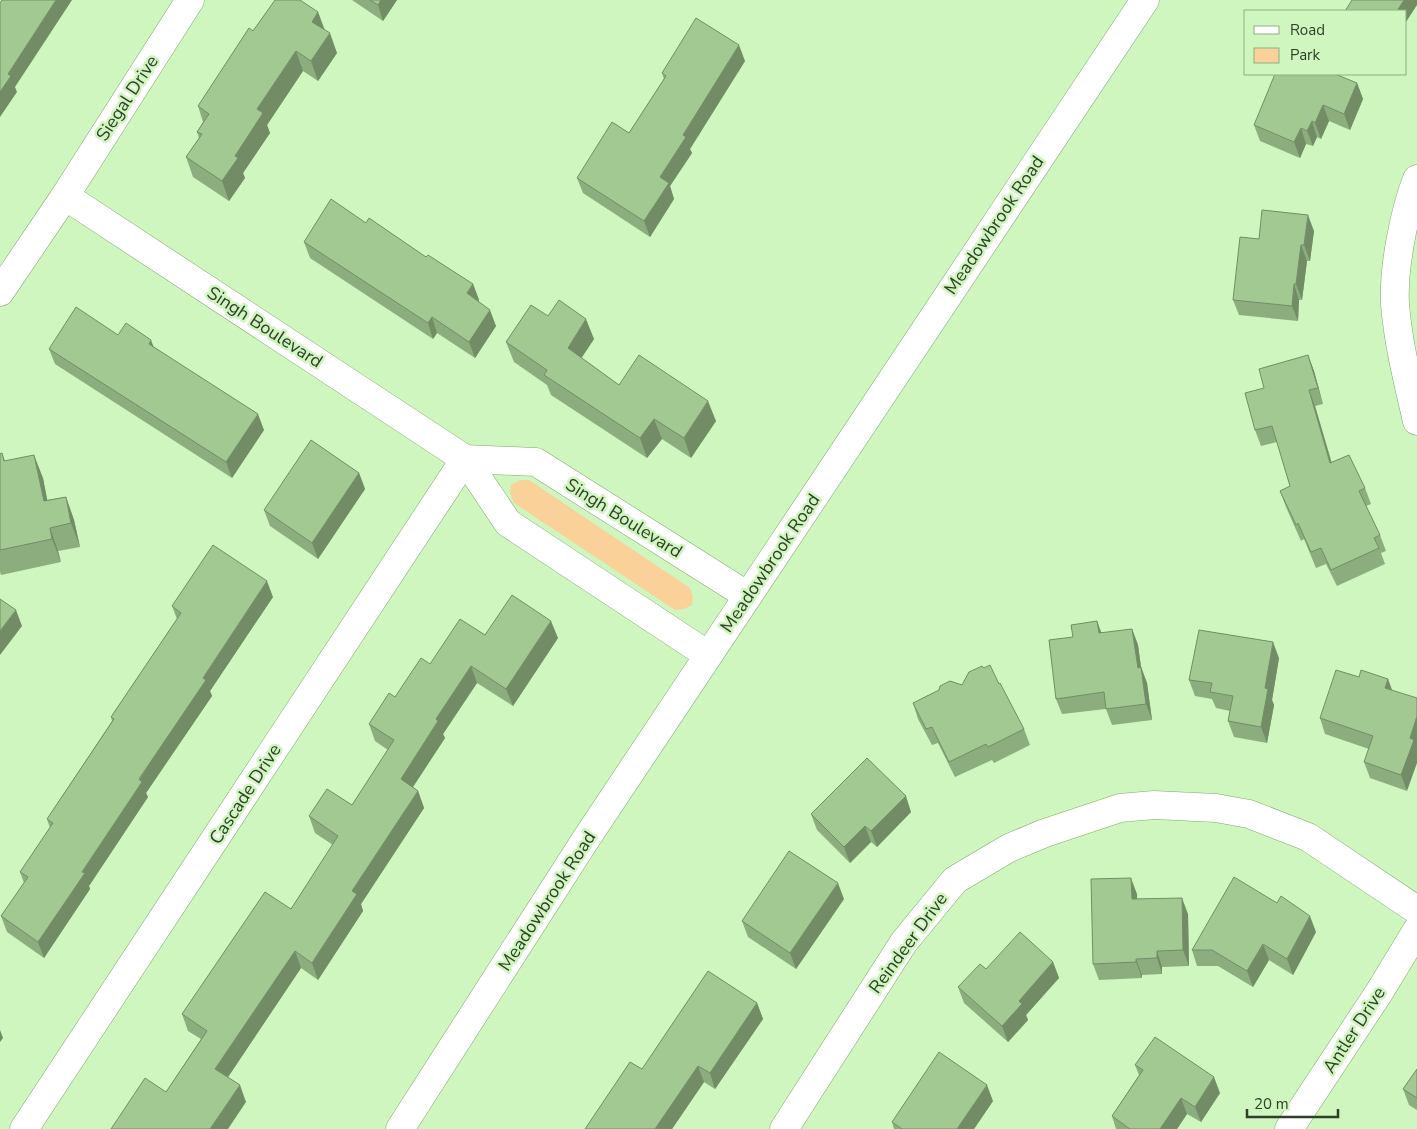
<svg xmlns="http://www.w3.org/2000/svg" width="1417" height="1129" font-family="'Nunito Sans',sans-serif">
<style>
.green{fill:#fad299}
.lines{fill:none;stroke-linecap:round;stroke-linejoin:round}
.minor-casing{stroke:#82a772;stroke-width:29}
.tertiary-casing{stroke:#82a772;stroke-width:29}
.minor{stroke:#fff;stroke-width:28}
.tertiary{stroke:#fff;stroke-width:28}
.wall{fill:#8cad7e}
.shaded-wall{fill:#728d66}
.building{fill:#a3c992;stroke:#728d66}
.labels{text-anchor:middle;stroke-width:5;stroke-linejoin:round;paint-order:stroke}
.street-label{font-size:18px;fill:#2f3f28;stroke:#cff6be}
</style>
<rect width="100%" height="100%" fill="#cff6be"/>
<polygon class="green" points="520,480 529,480 690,588 693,597 692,605 684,609 675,610 514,503 510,493 511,485"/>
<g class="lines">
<defs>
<g id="minor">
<path d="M 1417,179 C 1404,212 1393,269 1395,304 C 1398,343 1408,382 1417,421"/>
<polyline points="65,196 465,459 508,523 708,655"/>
<polyline points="0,292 65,196 190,0"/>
<polyline points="465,459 536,462 748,596"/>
<polyline points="24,1129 465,459"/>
<polyline points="784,1129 904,942 955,880 1009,848 1045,833 1120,808 1154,805 1216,808 1249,814 1308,837 1417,910"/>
<polyline points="1289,1129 1380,991 1417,930"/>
</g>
<polyline id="tertiary" points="400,1129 586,839 1145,0"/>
</defs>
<use href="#minor" class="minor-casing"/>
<use href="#tertiary" class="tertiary-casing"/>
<use href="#minor" class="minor"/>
<use href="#tertiary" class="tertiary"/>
</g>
<g class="wall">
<polygon points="352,0 397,0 383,21"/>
<polygon points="318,12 325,30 337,53 318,81 303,71 267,125 270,133 243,173 245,178 229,201 193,177 186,157 199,138 197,132 203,122 198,106 253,31"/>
<polygon points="745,61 690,149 692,153 670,186 674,199 650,237 583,193 577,178 629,133 664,79 662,73"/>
<polygon points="1357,83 1363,99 1350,130 1329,121 1321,139 1317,137 1313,146 1306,144 1300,158 1260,141 1254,125"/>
<polygon points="366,223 473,284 479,300 478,301 496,326 475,358 437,333 433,339 310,258 304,242"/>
<polygon points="1314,231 1310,261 1307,261 1302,300 1299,300 1298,321 1239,315 1233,300 1259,239"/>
<polygon points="548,316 594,339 581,358 619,385 716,421 691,458 662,439 647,458 551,395 547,385 514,362 506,342"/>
<polygon points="118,335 154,347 264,430 232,478 55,364 49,349"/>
<polygon points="1308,355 1314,371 1323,404 1315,406 1332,463 1365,488 1371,504 1366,506 1380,535 1386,551 1381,553 1385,564 1337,586 1326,564 1316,568 1304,539 1301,541 1286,507 1280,491 1290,486 1277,442 1261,446 1255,430 1264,388"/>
<polygon points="2,453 5,461 43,478 47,500 66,497 74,520 80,547 58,551 61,562 1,575 0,572 0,454"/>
<polygon points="359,473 365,489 318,559 270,526 264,510"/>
<polygon points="273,597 210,691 212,696 146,793 148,797 89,886 90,889 44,958 7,932 1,916 24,883 20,872 50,828 47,819 112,721 111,717 177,619 172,606"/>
<polygon points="1097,621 1101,633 1132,629 1138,645 1141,667 1147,683 1152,720 1112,725 1106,709 1062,714 1056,699 1073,637"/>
<polygon points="485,635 558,638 513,706 477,683 443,734 445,738 413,787 418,791 424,808 361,904 363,911 318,980 301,968 228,1077 246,1102 166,1092 201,1039 188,1031 182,1014 291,909 333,845 315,833 309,816 352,805 388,750 375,741 369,724 395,697 430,664"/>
<polygon points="1279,658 1272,700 1274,705 1267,743 1234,737 1228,721 1230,711 1216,708 1212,699 1195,696 1189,680"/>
<polygon points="1359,677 1388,679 1407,791 1370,778 1364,762 1369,749 1325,734 1320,718"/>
<polygon points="999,684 1024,729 1030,745 994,763 992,760 955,777 938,743 932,745 918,719 913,703 939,690 962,685"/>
<polygon points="911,812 877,847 871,842 850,863 817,830 811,814"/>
<polygon points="1137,894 1137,899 1188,914 1189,966 1162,967 1162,974 1142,975 1142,978 1099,980 1093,964"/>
<polygon points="844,899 796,969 748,937 742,921"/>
<polygon points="1316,932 1293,975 1269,960 1253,987 1218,966 1197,966 1192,950"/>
<polygon points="1053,962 1059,978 1026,1015 1028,1020 1008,1042 964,1003 958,987 986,969"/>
<polygon points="757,1003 763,1019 715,1089 704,1082 672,1129 585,1129 642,1069"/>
<polygon points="1135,1065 1220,1093 1201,1122 1187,1114 1177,1129 1116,1129 1112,1116 1139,1075"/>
<polygon points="1417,1069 1417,1110 1409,1105 1403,1089"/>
<polygon points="993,1101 974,1129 894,1129 892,1122"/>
</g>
<g class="shaded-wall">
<polygon points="56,0 72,0 15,87 17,92 0,117 0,92 8,74"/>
<polygon points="381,0 397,0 383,21 378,5"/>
<polygon points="1404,0 1417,0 1417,5 1406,22 1406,11 1397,11"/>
<polygon points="318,12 325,32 312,22"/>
<polygon points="330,33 337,53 318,81 311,61"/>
<polygon points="739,45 745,61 690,149 692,153 670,186 674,199 650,237 644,221 660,177 683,135"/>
<polygon points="296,51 303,71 267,125 270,133 243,173 245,178 229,201 222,181 257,109"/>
<polygon points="1357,83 1363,99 1350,130 1344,114"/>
<polygon points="1323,105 1329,121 1321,139 1315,123"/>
<polygon points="1312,121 1317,137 1313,146 1307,131"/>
<polygon points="1301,128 1306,144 1300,158 1294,142"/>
<polygon points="1308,215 1314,231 1310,261 1304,245"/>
<polygon points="1301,245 1307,261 1302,300 1296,284"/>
<polygon points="473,284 479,300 473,309 467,293"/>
<polygon points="1294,284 1299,300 1298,321 1292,306"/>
<polygon points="490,310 496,326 475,358 469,342"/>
<polygon points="432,317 437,333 433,339 428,323"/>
<polygon points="586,319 594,339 575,368 568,348"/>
<polygon points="151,340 157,356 149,344"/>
<polygon points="1308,355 1314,371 1323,404 1318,388"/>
<polygon points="1309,390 1315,406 1336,479 1330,463"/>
<polygon points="708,401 716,421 691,458 684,438"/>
<polygon points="258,414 264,430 232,478 226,462"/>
<polygon points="654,419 662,439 647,458 640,438"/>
<polygon points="34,455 43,478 52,525 44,501"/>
<polygon points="359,473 365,489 318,559 312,543"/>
<polygon points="66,497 74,520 80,547 71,523"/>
<polygon points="50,528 58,551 61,562 52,539"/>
<polygon points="267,581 273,597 210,691 212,696 146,793 148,797 89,886 90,889 44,958 38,942 203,678"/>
<polygon points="16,610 22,626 0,655 0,631"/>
<polygon points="551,621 558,638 513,706 506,689"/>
<polygon points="1097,621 1103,637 1099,633"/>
<polygon points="1132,629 1138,645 1141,667 1147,683 1152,720 1146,704 1138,668"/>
<polygon points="1273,642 1279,658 1272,700 1274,705 1267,743 1261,727 1265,688"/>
<polygon points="471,666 477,683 443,734 445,738 407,796 401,779 436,719"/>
<polygon points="1388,679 1394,695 1385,688"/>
<polygon points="1417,716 1417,763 1407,791 1401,775 1410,738"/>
<polygon points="418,791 424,808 361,904 363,911 318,980 312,963 352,891"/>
<polygon points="906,796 911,812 877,847 871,831"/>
<polygon points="865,826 871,842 850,863 844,847"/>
<polygon points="1131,878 1137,894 1137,915 1132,899"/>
<polygon points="838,883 844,899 796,969 790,953"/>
<polygon points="1182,898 1188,914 1189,966 1183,950"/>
<polygon points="1310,916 1316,932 1293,975 1287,959"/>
<polygon points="1263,944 1269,960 1253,987 1247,971"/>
<polygon points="295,951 301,968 222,1086 215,1069"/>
<polygon points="1157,951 1162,967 1162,974 1157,958"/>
<polygon points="1136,959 1142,975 1142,978 1136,962"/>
<polygon points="1053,962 1059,978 1026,1015 1028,1020 1008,1042 1002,1026 1019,1001"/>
<polygon points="757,1003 763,1019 715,1089 710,1073"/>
<polygon points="0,1030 3,1038 0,1042"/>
<polygon points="698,1066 704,1082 672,1129 655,1129"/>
<polygon points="1214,1077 1220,1093 1201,1122 1195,1107"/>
<polygon points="240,1085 246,1102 228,1129 210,1129"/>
<polygon points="987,1085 993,1101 974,1129 957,1129"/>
<polygon points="1181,1098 1187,1114 1177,1129 1160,1129"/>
</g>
<g class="building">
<polygon points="2,0 56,0 8,74 11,76 0,92 0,3"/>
<polygon points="275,0 300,0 318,12 312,22 330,33 311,61 296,51 257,109 263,113 235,156 238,158 222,181 186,157 202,134 197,132 209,114 198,106 249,28 253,31"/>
<polygon points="370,0 381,0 378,5"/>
<polygon points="1352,0 1404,0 1397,11 1345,11"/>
<polygon points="696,18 739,45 683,135 686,137 660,177 669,183 644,221 577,178 612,122 629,133 666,76 662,73"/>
<polygon points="1275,74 1335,74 1357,83 1344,114 1323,105 1315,123 1312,121 1307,131 1301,128 1294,142 1254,125"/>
<polygon points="331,199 366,223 369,218 426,257 428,255 473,284 467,293 490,310 469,342 432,317 428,323 304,242"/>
<polygon points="1262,210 1308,215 1304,245 1301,245 1296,284 1294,284 1292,306 1233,300 1240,237 1259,239"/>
<polygon points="559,300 586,319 568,348 619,385 639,355 708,401 684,438 654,419 640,438 544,375 547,370 506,342 531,305 548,316"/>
<polygon points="76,307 118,335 126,323 151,340 149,344 258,414 226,462 49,349"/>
<polygon points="1308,355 1318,388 1309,390 1330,463 1349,455 1365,488 1359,491 1380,535 1374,538 1379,548 1331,570 1321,548 1311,552 1298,523 1296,525 1280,491 1290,486 1272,426 1255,430 1245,393 1264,388 1259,369"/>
<polygon points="311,440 359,473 312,543 264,510"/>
<polygon points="2,453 4,461 34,455 44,501 66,497 71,523 50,528 52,539 0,550 0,454"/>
<polygon points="213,545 267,581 203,678 206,680 139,779 142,782 82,872 85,873 38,942 1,916 28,877 20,872 53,823 47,819 114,719 111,717 181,613 172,606"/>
<polygon points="512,595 551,621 506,689 471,666 436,719 438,721 401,779 418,791 352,891 357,894 312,963 295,951 215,1069 240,1085 210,1129 111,1129 145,1078 166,1092 207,1031 182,1014 265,892 291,909 338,836 309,816 327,789 352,805 394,740 369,724 389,693 395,697 421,658 430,664 460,619 485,635"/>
<polygon points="0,599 16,610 0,631"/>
<polygon points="1097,621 1099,633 1132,629 1138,668 1141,667 1146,704 1106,709 1104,692 1056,699 1049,640 1073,637 1071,625"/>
<polygon points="1199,630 1273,642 1265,688 1268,689 1261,727 1228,721 1233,696 1210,692 1212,683 1189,680"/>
<polygon points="990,665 999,684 1000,683 1024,729 988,747 986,744 949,762 932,727 926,729 913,703 939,690 940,686 950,681 962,685 969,672 982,666 984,668"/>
<polygon points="1336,670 1359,677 1361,670 1388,679 1385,688 1417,698 1417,716 1410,738 1414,740 1401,775 1364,762 1373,736 1320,718"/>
<polygon points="867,758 906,796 871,831 865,826 844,847 811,814"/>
<polygon points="789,851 838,883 790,953 742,921"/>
<polygon points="1234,877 1277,903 1281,896 1310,916 1287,959 1263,944 1247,971 1212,950 1192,950"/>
<polygon points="1131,878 1132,899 1182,898 1183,950 1157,951 1157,958 1136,959 1136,962 1093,964 1091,879"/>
<polygon points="1020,932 1053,962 1019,1001 1022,1004 1002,1026 958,987 980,964 986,969"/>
<polygon points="708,971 757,1003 710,1073 698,1066 655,1129 585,1129 630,1062 642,1069"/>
<polygon points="1155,1037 1214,1077 1195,1107 1181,1098 1160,1129 1130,1129 1112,1116 1143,1070 1135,1065"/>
<polygon points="939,1052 987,1085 957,1129 902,1129 892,1122"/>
<polygon points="1417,1069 1417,1098 1403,1089"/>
</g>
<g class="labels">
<g class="street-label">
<text transform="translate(127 98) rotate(-57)" y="6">Siegal Drive</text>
<text transform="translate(994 225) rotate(-56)" y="6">Meadowbrook Road</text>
<text transform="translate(265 327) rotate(33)" y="6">Singh Boulevard</text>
<text transform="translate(624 518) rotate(32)" y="6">Singh Boulevard</text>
<text transform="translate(770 563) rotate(-56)" y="6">Meadowbrook Road</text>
<text transform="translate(245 794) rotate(-57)" y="6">Cascade Drive</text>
<text transform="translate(547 901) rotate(-57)" y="6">Meadowbrook Road</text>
<text transform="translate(908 943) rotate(-54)" y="6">Reindeer Drive</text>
<text transform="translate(1354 1030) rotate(-57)" y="6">Antler Drive</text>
</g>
</g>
<rect x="1244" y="10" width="162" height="65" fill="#cff6be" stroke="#8fad82"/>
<rect x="1254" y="26" width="25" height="8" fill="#ffffff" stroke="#8fad82"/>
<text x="1290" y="35" font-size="15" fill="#2f3f28">Road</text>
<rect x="1254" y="48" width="25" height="15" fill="#fad299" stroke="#8fad82"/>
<text x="1290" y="60" font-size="15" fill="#2f3f28">Park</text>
<path d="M1247 1109v8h91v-8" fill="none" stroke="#2f3f28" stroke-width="2.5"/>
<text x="1254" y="1109" font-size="15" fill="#2f3f28" stroke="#cff6be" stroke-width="4" paint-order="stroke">20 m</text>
</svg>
